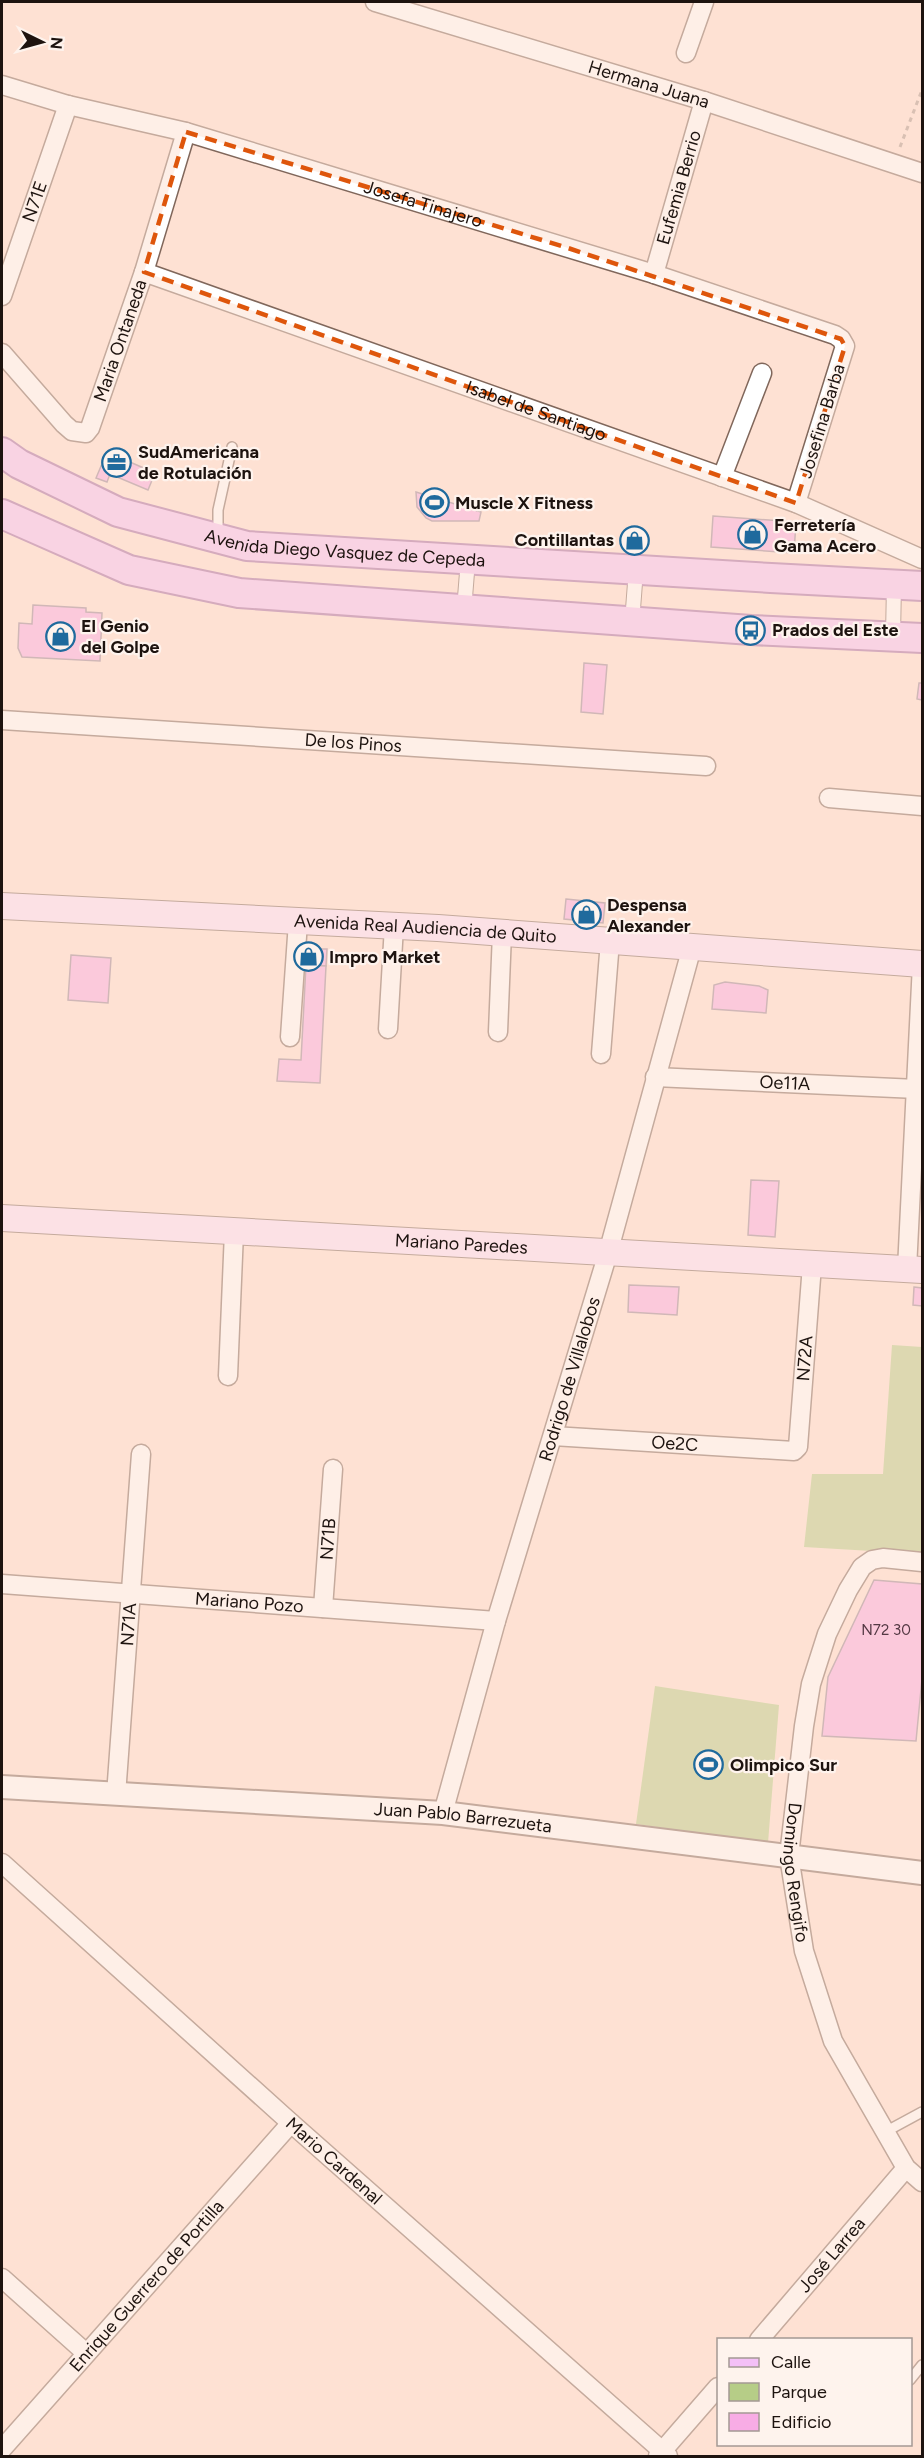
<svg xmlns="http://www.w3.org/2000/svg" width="924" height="2458" font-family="Figtree,sans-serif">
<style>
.green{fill:#b6cd87}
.building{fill:#f8ace5;stroke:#9b8495;stroke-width:1.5}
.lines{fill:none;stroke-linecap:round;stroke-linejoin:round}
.service-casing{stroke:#80675b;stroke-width:12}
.pedestrian-casing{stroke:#80675b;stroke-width:16}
.minor-casing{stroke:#80675b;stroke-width:21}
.tertiary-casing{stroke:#80675b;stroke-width:26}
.secondary-casing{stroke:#80675b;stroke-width:28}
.primary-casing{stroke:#a468a2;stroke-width:32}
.path{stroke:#ad978c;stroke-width:3;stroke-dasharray:4.5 4.5;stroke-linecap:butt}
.service{stroke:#fff;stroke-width:9}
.pedestrian{stroke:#fff;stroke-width:14}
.minor{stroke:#fff;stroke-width:18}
.tertiary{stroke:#fff;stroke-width:22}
.secondary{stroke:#fae0fb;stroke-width:26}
.primary{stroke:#f4c0f7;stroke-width:28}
.marked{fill:none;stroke:#de560c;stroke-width:4.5;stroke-dasharray:12 8;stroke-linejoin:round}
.labels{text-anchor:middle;stroke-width:4.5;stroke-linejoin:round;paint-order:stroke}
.number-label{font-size:15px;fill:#543944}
.street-label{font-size:18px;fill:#1d130f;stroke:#fef3ed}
.poi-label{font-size:18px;font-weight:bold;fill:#1d130f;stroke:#fef3ed;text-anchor:start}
</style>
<rect width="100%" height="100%" fill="#fee1d3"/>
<g class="green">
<polygon points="892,1345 922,1347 922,1554 804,1547 812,1474 883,1474"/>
<polygon points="655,1686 779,1705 768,1843 636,1824"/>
</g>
<g class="building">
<polygon points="107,452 155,473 148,490 110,474 107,482 96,478"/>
<polygon points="416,492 481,512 479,521 432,521 426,518 417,507"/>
<polygon points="713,516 796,522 794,553 711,547"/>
<polygon points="33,605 86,608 86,612 102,613 100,661 22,657 18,648 19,623 32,624"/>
<polygon points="584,663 607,665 603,714 581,712"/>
<polygon points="919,683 922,683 922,700 917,699"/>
<polygon points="566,899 605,903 603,923 564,919"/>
<polygon points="300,948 318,949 317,966 299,965"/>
<polygon points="318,949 327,949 326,966 317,966"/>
<polygon points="71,955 111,958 108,1003 68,1000"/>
<polygon points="306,965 326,966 320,1083 277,1081 279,1059 301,1060"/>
<polygon points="725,982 759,986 768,990 766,1013 712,1009 714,985"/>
<polygon points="751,1180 779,1181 775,1237 748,1235"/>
<polygon points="629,1285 679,1287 677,1315 628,1312"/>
<polygon points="914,1287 922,1288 922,1306 913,1305"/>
<polygon points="874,1580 922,1584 922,1679 916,1741 822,1736 828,1677"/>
</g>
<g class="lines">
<defs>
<g id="service">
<polyline points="218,536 218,510 232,447"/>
<polyline points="885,2132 922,2112"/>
<polyline points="910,2380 922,2365"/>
</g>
<g id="pedestrian">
<polyline points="464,610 468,560"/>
<polyline points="632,622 636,570"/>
<polyline points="893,636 894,584"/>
</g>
<g id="minor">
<path id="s1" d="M 375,2 L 704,101 L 922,173"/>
<polyline points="686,53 704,2"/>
<path id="s2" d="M 2,85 L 68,105 L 186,132 L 654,274 L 835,335 L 841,339 L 845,346 L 796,503"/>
<path id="s3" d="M 144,272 L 796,503 L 922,559"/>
<path id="s4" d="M 654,274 L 704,101"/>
<path id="s5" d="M 2,296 L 68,105"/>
<path id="s6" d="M 2,353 L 64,424 L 72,431 L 86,433 L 90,428 L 144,272 L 186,132"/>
<polyline points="722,477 762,373"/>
<path id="s7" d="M 2,720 L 706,766"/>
<polyline points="829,798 922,806"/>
<polyline points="388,1029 394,926"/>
<polyline points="498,1032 502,933"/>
<polyline points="290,1037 298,922"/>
<polyline points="601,1054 610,941"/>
<path id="s8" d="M 655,1077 L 917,1089"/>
<polyline points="907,1269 922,964"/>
<polyline points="228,1376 234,1232"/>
<path id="s9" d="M 553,1436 L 794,1451 L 798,1447 L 812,1265"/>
<path id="s10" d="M 922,1562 L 883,1558 L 872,1560 L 862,1567 L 848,1590 L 827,1634 L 811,1684 L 804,1726 L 789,1856 L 804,1951 L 833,2041 L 906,2168 L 922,2182"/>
<path id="s11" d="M 2,1584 L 496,1621"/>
<path id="s12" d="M 323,1608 L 333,1469"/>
<path id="s13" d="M 116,1795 L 141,1454"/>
<path id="s14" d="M 443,1813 L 496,1621 L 608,1253 L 692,947"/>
<path id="s15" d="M 2,1863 L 291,2123 L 668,2456"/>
<polyline points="2,2278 86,2353"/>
<path id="s16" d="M 759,2340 L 906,2168"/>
<path id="s17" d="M 2,2449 L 291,2123"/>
<polyline points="658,2456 718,2387"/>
</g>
<g id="tertiary">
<path id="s18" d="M 2,1787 L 443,1813 L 922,1873"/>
</g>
<g id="secondary">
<path id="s19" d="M 2,906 L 438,928 L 922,964"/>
<path id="s20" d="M 2,1218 L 922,1270"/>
</g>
<g id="primary">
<path id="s21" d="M 2,452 L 19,464 L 118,512 L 247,546 L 771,578 L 922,586"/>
<polyline points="2,514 129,570 239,593 751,630 922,638"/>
</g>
</defs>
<use href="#service" class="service-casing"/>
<use href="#pedestrian" class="pedestrian-casing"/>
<use href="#minor" class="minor-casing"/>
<use href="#tertiary" class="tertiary-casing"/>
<use href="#secondary" class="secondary-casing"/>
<use href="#primary" class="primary-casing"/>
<polyline class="path" points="900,147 922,90"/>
<use href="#service" class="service"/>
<use href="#pedestrian" class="pedestrian"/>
<use href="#minor" class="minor"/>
<use href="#tertiary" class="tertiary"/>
<use href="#secondary" class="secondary"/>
<use href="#primary" class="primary"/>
</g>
<path d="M0 0H924V2458H0ZM 186,132 L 565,247 L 841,339 L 845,346 L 796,503 L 144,272 Z" fill="#fee1d3" fill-opacity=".55" fill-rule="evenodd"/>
<path class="marked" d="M 186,132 L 565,247 L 841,339 L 845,346 L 796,503 L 144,272 Z"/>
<defs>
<symbol id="office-ring" viewBox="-11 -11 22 22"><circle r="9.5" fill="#fef3ed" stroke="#1f6a9d" stroke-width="1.5"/><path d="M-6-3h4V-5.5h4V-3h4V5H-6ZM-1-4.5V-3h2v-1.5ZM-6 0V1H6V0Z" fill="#1f6a9d"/></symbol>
<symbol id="stadium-ring" viewBox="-11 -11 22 22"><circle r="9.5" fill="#fef3ed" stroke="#1f6a9d" stroke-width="1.5"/><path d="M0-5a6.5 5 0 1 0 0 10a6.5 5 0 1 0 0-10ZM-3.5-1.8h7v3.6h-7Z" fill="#1f6a9d"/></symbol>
<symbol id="shop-ring" viewBox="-11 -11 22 22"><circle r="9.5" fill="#fef3ed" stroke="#1f6a9d" stroke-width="1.5"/><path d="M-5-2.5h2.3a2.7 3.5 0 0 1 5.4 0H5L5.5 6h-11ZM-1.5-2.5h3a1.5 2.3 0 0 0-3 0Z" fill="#1f6a9d"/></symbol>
<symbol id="bus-ring" viewBox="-11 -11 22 22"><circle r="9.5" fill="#fef3ed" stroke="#1f6a9d" stroke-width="1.5"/><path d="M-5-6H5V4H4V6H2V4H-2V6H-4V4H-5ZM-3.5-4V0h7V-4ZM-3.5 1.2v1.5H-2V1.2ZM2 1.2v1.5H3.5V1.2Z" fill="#1f6a9d"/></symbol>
</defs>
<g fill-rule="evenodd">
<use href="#office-ring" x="100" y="446" width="33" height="33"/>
<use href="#stadium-ring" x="418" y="486" width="33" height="33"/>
<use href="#shop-ring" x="736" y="518" width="33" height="33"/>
<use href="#shop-ring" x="618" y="524" width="33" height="33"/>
<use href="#bus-ring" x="734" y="614" width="33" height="33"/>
<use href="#shop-ring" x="44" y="620" width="33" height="33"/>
<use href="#shop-ring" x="570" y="898" width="33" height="33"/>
<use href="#shop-ring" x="292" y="940" width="33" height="33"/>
<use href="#stadium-ring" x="692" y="1748" width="33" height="33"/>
</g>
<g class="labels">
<g class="number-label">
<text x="886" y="1635">N72 30</text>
</g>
<g class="street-label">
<text dy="6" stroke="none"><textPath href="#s1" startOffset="286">Hermana Juana</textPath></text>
<text dy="6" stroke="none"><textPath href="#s4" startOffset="90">Eufemia Berrio</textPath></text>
<text dy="6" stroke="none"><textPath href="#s5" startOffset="100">N71E</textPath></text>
<text dy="6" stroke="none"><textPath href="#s2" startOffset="438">Josefa Tinajero</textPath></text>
<text dy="6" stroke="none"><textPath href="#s6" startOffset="218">Maria Ontaneda</textPath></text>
<text dy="6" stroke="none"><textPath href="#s3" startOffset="416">Isabel de Santiago</textPath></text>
<text transform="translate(822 421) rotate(-73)" y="6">Josefina Barba</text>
<text dy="6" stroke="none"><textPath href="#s21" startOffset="362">Avenida Diego Vasquez de Cepeda</textPath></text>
<text dy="6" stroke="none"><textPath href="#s7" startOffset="352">De los Pinos</textPath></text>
<text dy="6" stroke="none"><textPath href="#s19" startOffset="424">Avenida Real Audiencia de Quito</textPath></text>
<text dy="6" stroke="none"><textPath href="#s8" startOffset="130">Oe11A</textPath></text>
<text dy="6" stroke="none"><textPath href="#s20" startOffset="460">Mariano Paredes</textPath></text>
<text dy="6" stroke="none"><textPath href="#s9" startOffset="336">N72A</textPath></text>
<text dy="6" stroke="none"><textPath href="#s14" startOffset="452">Rodrigo de Villalobos</textPath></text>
<text dy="6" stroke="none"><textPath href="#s9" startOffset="122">Oe2C</textPath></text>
<text dy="6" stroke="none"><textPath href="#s12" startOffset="69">N71B</textPath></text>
<text dy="6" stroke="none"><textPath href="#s11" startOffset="248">Mariano Pozo</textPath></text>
<text dy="6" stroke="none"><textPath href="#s13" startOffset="171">N71A</textPath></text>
<text dy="6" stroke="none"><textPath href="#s18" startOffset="462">Juan Pablo Barrezueta</textPath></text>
<text dy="6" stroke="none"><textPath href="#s10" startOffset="381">Domingo Rengifo</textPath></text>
<text dy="6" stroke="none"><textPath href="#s15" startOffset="446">Mario Cardenal</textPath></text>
<text dy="6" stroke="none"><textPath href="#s16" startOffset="112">José Larrea</textPath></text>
<text dy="6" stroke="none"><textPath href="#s17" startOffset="218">Enrique Guerrero de Portilla</textPath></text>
</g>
<g class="poi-label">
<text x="138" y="458">SudAmericana<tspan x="138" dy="21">de Rotulación</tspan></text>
<text x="455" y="509">Muscle X Fitness</text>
<text x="774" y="531">Ferretería<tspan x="774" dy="21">Gama Acero</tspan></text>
<text x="614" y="546" text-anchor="end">Contillantas</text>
<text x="81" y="632">El Genio<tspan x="81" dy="21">del Golpe</tspan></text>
<text x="772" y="636">Prados del Este</text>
<text x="607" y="911">Despensa<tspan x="607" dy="21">Alexander</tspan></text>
<text x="329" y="963">Impro Market</text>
<text x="730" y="1771">Olimpico Sur</text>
</g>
</g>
<rect width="924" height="2458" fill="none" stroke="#1d130f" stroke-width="6"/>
<rect x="717" y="2338" width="195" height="108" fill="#fef3ed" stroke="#a49994" stroke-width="1.5"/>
<rect x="729" y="2358" width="30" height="9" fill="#f4c0f7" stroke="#a49994" stroke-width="1.5"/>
<text x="771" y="2368" font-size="18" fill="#1d130f">Calle</text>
<rect x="729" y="2383" width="30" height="18" fill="#b6cd87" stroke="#a49994" stroke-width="1.5"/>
<text x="771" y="2398" font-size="18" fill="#1d130f">Parque</text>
<rect x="729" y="2413" width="30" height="18" fill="#f8ace5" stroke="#a49994" stroke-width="1.5"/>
<text x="771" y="2428" font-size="18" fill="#1d130f">Edificio</text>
<g transform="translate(42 42) rotate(95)" stroke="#fef3ed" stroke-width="4.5" paint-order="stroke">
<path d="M0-4.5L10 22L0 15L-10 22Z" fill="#1d130f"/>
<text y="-9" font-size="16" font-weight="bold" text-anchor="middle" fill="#1d130f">N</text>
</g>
</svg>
